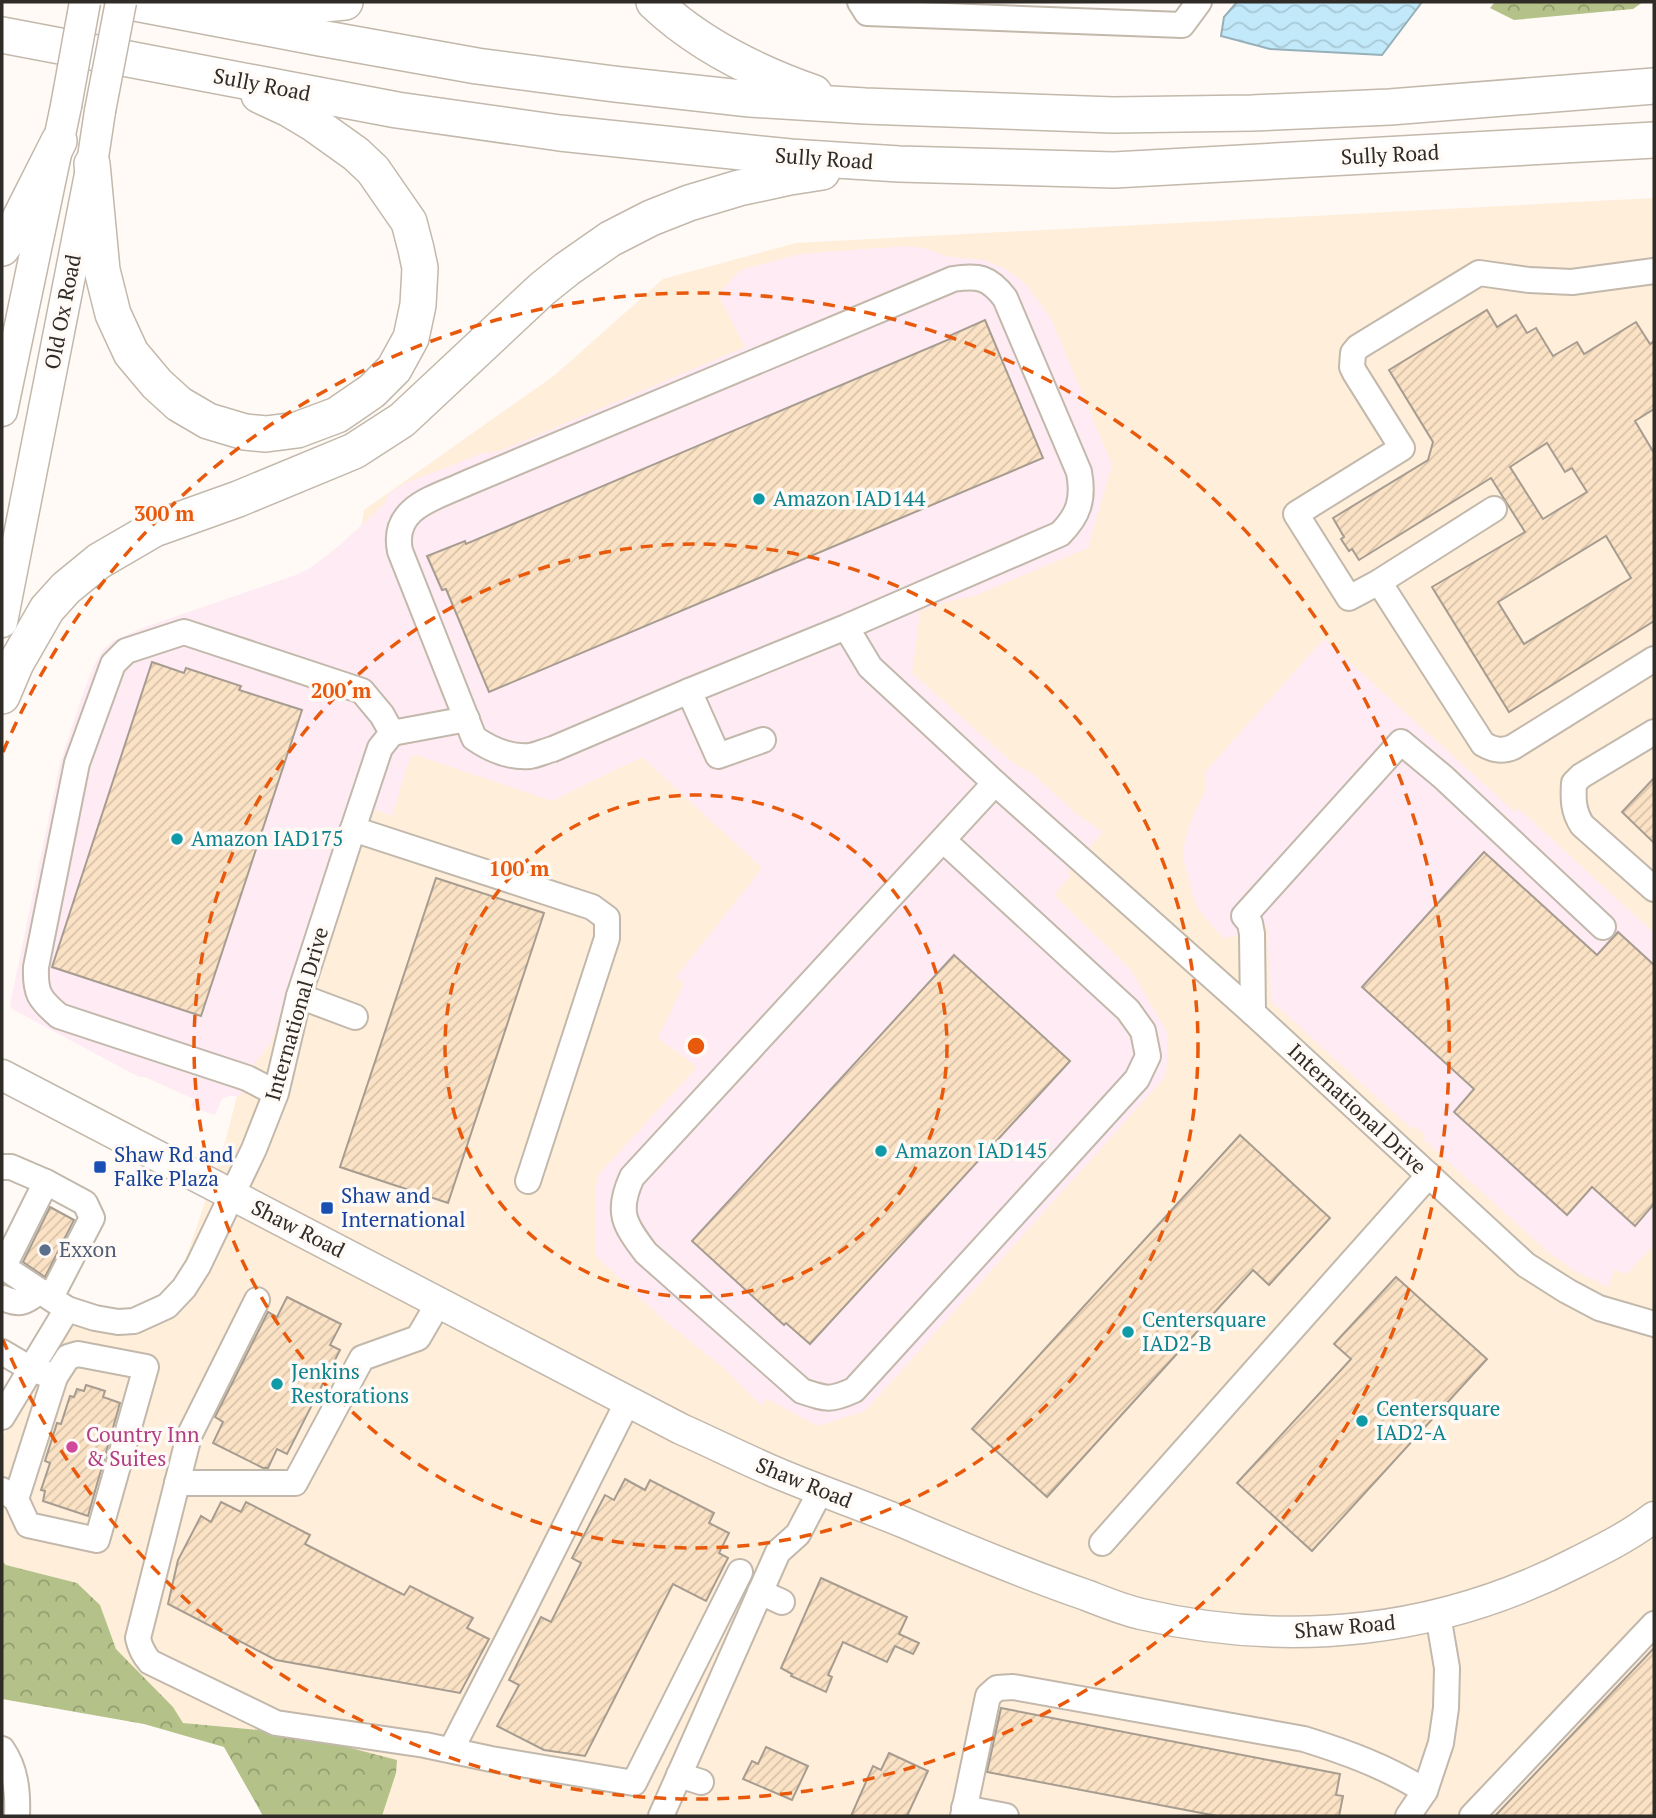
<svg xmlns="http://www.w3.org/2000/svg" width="1656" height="1818" font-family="'PT Serif',serif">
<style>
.built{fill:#ffeeda}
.industrial{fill:#feebf4}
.forest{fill:url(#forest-crowns)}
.water{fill:url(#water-waves);stroke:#96b0ba;stroke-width:2}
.building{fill:url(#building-hatch);stroke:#a69c90;stroke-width:2;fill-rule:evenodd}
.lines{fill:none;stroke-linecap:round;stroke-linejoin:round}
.minor-casing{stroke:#c2b8ab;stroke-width:28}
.major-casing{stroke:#c2b8ab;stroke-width:33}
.highway-casing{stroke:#c2b8ab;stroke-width:38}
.minor{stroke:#fff;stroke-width:24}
.major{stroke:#fff;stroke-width:30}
.highway{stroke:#fff;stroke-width:35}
.major-bridge-casing{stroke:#c2b8ab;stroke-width:33;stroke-linecap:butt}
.major-bridge{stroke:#fff;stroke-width:30}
.ring{fill:none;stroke:#e8590c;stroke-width:3.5;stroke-dasharray:12 9}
.culture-dot{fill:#0f9aa8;stroke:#fffaf5;stroke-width:2.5}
.transit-dot{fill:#1a4fb4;stroke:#fffaf5;stroke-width:2.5}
.service-dot{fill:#5c6f8a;stroke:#fffaf5;stroke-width:2.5}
.hotel-dot{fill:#d1479c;stroke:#fffaf5;stroke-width:2.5}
.labels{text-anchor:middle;stroke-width:7;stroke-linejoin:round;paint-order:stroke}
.street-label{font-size:21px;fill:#2f2b26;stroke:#fffaf5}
.culture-label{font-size:21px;fill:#0d838f;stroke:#fffaf5;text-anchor:start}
.transit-label{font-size:21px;fill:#164399;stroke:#fffaf5;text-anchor:start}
.service-label{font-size:21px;fill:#4e5e75;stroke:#fffaf5;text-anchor:start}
.hotel-label{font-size:21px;fill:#b23c85;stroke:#fffaf5;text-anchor:start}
.centre{fill:#e8590c;stroke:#fffaf5;stroke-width:3.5}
.ring-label{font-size:21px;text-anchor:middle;font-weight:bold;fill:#e8590c;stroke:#fffaf5;stroke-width:7;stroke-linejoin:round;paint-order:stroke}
</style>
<defs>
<pattern id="forest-crowns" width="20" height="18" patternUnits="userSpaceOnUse" patternTransform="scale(1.75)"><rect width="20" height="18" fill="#b4c289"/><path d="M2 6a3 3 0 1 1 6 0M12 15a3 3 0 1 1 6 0" fill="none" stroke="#939e70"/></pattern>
<pattern id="water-waves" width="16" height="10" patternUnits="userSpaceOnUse" patternTransform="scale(1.75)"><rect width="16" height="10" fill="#c2e9f9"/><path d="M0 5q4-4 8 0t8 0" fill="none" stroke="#a7c8d5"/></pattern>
<pattern id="building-hatch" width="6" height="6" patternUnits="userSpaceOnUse" patternTransform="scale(1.75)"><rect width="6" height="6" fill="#fbe2c5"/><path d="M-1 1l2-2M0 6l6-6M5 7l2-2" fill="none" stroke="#d7c2a9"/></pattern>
</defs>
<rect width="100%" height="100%" fill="#fffaf5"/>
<polygon class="built" points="1654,198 1654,1816 382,1816 382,1812 293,1733 183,1723 173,1707 116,1649 100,1605 77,1583 5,1565 2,1561 2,1438 80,1307 115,1312 146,1307 167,1292 179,1276 194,1235 226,1139 323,756 364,510 555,375 663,279 796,243"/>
<g class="industrial">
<polygon points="906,246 923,248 950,257 985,260 1009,271 1025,283 1051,318 1112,465 1088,548 974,596 949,601 920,611 912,673 1012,762 1033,774 1078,815 1103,832 1068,873 1070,876 1054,895 1132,971 1168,1034 1166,1076 865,1411 818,1426 767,1399 761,1406 726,1370 665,1321 595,1255 595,1192 598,1175 697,1067 658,1038 684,983 676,977 762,868 642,757 552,801 416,755 410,758 392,816 349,800 271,1042 250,1070 240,1096 229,1096 222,1099 215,1115 191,1107 194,1099 145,1077 139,1077 12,1009 10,1005 60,763 85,688 94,665 104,649 113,641 145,627 296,575 310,568 340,545 384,504 389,493 406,483 483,453 500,451 745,347 718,294 740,270 800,254"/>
<polygon points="1324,639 1515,812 1518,808 1654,933 1654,1244 1627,1274 1614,1270 1608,1287 1576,1272 1548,1252 1423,1139 1426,1136 1415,1126 1412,1129 1271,1001 1267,927 1252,928 1251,934 1223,938 1198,909 1194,900 1184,861 1184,846 1189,825 1205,791 1205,772"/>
</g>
<g class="forest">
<polygon points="1495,2 1643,2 1633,9 1514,20 1490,8"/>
<polygon points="2,1561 6,1565 77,1583 100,1605 116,1649 173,1707 183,1723 293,1733 397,1760 396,1773 382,1816 263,1816 224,1747 144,1724 2,1699"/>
</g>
<polygon class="water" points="1237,2 1422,2 1382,55 1270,49 1221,36 1224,17"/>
<g class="building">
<path d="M 1487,310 L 1497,327 L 1516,315 L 1527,333 L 1536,328 L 1553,356 L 1577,342 L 1584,354 L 1636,322 L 1650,344 L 1654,341 L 1654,409 L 1635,421 L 1654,453 L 1654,621 L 1509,712 L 1432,587 L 1525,532 L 1491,478 L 1359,560 L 1352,549 L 1349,551 L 1341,539 L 1344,537 L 1333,518 L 1428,460 L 1433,442 L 1389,370 ZM 1547,443 L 1565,472 L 1572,468 L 1587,492 L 1543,519 L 1510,467 ZM 1606,536 L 1631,578 L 1524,644 L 1498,602 Z"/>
<polygon points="985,320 1043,458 489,692 446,589 442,590 427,556 465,541 466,544 950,339 949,336"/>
<polygon points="152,662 184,673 186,668 241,686 239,690 302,710 201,1016 52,967"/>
<polygon points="1654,778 1654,843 1622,812"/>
<polygon points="1484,852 1597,955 1618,932 1654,965 1654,1204 1635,1226 1592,1187 1567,1215 1454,1112 1474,1089 1362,987"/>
<polygon points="436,878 544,913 448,1203 340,1167"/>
<polygon points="954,955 1070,1061 810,1344 786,1323 784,1325 692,1241"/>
<polygon points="1240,1135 1330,1218 1269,1285 1253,1270 1047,1497 972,1429"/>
<polygon points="50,1207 74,1220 45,1277 23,1262"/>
<polygon points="1396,1277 1487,1359 1312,1551 1237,1483 1351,1359 1334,1344"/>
<polygon points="287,1297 341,1324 330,1345 340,1350 287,1454 277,1449 268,1468 263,1468 213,1443 223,1422 215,1417 268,1312 277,1317"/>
<polygon points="86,1385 105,1391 103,1397 120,1403 88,1516 43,1501 45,1491 41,1490 50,1463 45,1461 57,1423 61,1424 70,1396 74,1397 77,1389 84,1391"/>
<polygon points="625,1479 645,1490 650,1480 714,1513 709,1523 729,1533 719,1553 728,1558 706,1601 673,1584 585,1756 544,1750 497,1726 519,1685 509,1680 541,1617 551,1622 581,1563 572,1558 605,1495 614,1500"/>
<polygon points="221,1502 241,1512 246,1502 310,1535 305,1544 404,1595 410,1586 473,1618 467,1628 489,1639 460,1693 276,1660 168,1604 178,1560 201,1516 211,1522"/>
<polygon points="821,1578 907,1617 899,1634 919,1643 913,1654 895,1646 887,1662 843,1642 828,1675 832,1677 826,1692 791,1676 792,1674 781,1668"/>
<polygon points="1654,1648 1654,1816 1495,1816"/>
<polygon points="1001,1708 1340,1774 1336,1795 1343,1796 1339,1816 1217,1816 987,1772"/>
<polygon points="766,1747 808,1766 792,1800 743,1779 752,1761 758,1764"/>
<polygon points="889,1753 928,1771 907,1816 851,1816 873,1766 881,1770"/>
</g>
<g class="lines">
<defs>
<g id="minor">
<polyline points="860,2 867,13 1182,25 1199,2"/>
<path d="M 1494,509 L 1379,582 L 1483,744 C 1493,750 1502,752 1513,747 L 1654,659"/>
<polyline points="1379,582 1349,598 1296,514 1402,448 1355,373 1352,367 1353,353 1358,347 1479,273 1529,280 1572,282 1654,271"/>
<path d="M 846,627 L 689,691 L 553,749 C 545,751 537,755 530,756 C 510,758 490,749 474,738 L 400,551 C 391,507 435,498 467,483 L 953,279 C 978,275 989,277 1005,298 L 1079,472 C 1084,499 1079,515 1060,534 L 846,627 L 870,667 L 995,783 L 1253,1013 L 1526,1265 L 1567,1291 L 1599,1308 L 1654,1324"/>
<polyline points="689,691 718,756 763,740"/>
<path d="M 1654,732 L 1581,776 L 1574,783 C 1573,799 1573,811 1582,825 L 1654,889"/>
<polyline points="392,733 467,719"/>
<polyline points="353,829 592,907 607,918 607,938 528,1181"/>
<path d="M 943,840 L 1128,1010 L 1143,1031 L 1148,1056 L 1137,1079 L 854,1390 C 830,1401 826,1399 802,1391 L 646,1253 C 624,1224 616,1212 632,1177 L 995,783"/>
<polyline points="299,996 355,1017"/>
<polyline points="1253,1013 1252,934 1250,923 1244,916 1401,742 1443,777 1603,927"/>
<polyline points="2,1167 11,1167 46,1182"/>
<polyline points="51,1297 92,1218 85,1203 46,1182 6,1262 5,1268 67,1309"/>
<path d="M 3,1298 C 21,1306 25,1302 40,1291"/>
<path d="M 257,1300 L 189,1436 L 138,1638 C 140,1648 143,1654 150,1662 L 276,1723 L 425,1745 L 491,1759 L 634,1783 L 740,1572"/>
<polyline points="2,1352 31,1369 55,1377 68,1357 78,1354 146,1367 97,1540 28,1525 16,1499 2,1490"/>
<path d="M 2,1417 L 67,1309 L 95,1318 L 118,1322 L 134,1321 L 167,1306 L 184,1288 L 198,1266 L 254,1149 L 276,1093 L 299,996 L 353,829 L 380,748 L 392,733 L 382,715 L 362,691 L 184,632 L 126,651 L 113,664 L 77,763 L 36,967 C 35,993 39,999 59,1016 L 247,1078 L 276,1093"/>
<polyline points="177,1483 295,1483 362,1358 418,1338 439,1302"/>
<polyline points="16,1499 55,1377"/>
<polyline points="1102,1543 1429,1175"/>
<polyline points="760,1592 782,1602"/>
<path d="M 2,1749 C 16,1769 18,1792 17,1816"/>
<polyline points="451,1750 524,1608 628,1401"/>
<polyline points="679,1775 701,1782"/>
<polyline points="964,1808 1006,1816"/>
<polyline points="661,1816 778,1552 798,1534 821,1490"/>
<path d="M 963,1816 L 988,1696 L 997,1688 L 1013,1687 L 1304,1739 C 1346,1752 1387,1767 1425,1791"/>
<polyline points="1408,1816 1425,1791 1441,1743 1446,1708 1447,1668 1438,1615"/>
<polyline points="1472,1816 1654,1624"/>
</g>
<g id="major">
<polyline points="2,411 66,106"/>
<polyline points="2,622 92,164 100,111"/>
<path d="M 2,1075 L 681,1429 C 715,1444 748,1461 782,1475 C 823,1492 864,1506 905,1523 C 965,1549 1025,1574 1086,1595 C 1104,1602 1123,1610 1141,1614 C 1291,1649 1440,1633 1577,1562 C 1603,1549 1631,1535 1654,1517"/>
</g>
<g id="highway">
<polyline points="130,2 320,38 477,66 614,84 750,99 865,106 1113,115 1252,113 1390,107 1654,86"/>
<path d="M 654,2 C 698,44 757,73 814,93"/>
<polyline points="240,12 345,2"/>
<polyline points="2,35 397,110 560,133 790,157 899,164 1114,170 1654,140"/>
<polyline points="92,164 102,270 113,314 131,353 157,384 179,404 208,421 245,432 266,434 297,430 337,415 372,391 394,369 411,338 418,305 420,268 416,249 409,222 373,170 356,154 314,124 289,109 259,95"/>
<polyline points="2,248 13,232 59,141"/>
<polyline points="2,696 16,663 47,609 66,588 99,561 154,529 238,499 354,451 402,420 542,289 567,269 610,239 651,218 689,203 739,188 790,177 822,172"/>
</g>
</defs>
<use href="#minor" class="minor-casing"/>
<use href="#major" class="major-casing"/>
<use href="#highway" class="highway-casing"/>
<use href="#minor" class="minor"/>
<use href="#major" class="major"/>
<use href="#highway" class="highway"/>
<defs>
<g id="major-bridge">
<polyline points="66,106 85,2"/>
<polyline points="100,111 121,2"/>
</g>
</defs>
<use href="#major-bridge" class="major-bridge-casing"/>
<use href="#major-bridge" class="major-bridge"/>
</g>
<g class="ring">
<circle cx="696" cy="1046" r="251"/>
<circle cx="696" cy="1046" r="502"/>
<path d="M3 752A753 753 0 1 1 3 1340"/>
</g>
<g class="culture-dot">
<circle cx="759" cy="499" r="7"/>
<circle cx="177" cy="839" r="7"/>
<circle cx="881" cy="1151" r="7"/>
<circle cx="1128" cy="1332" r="7"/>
<circle cx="277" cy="1384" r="7"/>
<circle cx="1362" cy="1421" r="7"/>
</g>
<g class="transit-dot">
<rect x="93" y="1160" width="14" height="14" rx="3.5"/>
<rect x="320" y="1201" width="14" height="14" rx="3.5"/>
</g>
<circle class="service-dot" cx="45" cy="1250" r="7"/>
<circle class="hotel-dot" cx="72" cy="1447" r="7"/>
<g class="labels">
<g class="street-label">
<text transform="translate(262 85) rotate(11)" y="7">Sully Road</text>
<text transform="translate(1390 155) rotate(-3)" y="7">Sully Road</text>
<text transform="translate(824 159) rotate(4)" y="7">Sully Road</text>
<text transform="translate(63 312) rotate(-79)" y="7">Old Ox Road</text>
<text transform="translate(297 1014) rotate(-74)" y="7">International Drive</text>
<text transform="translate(1357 1109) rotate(43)" y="7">International Drive</text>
<text transform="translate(298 1229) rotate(27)" y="7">Shaw Road</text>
<text transform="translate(804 1483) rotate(22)" y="7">Shaw Road</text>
<text transform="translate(1345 1627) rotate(-5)" y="7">Shaw Road</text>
</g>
<g class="culture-label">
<text x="773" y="506">Amazon IAD144</text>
<text x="191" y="846">Amazon IAD175</text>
<text x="895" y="1158">Amazon IAD145</text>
<text x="1142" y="1327">Centersquare<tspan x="1142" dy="24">IAD2-B</tspan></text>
<text x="291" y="1379">Jenkins<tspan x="291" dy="24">Restorations</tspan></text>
<text x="1376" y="1416">Centersquare<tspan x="1376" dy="24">IAD2-A</tspan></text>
</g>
<g class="transit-label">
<text x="114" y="1162">Shaw Rd and<tspan x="114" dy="24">Falke Plaza</tspan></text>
<text x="341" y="1203">Shaw and<tspan x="341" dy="24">International</tspan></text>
</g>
<g class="service-label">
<text x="59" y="1257">Exxon</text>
</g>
<g class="hotel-label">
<text x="86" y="1442">Country Inn<tspan x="86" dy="24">&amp; Suites</tspan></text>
</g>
</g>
<circle cx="696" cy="1046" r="10" class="centre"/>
<g class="ring-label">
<text x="164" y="521">300 m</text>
<text x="341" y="698">200 m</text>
<text x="519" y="876">100 m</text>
</g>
<rect width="1656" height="1818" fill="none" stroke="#2f2b26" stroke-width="7"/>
</svg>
